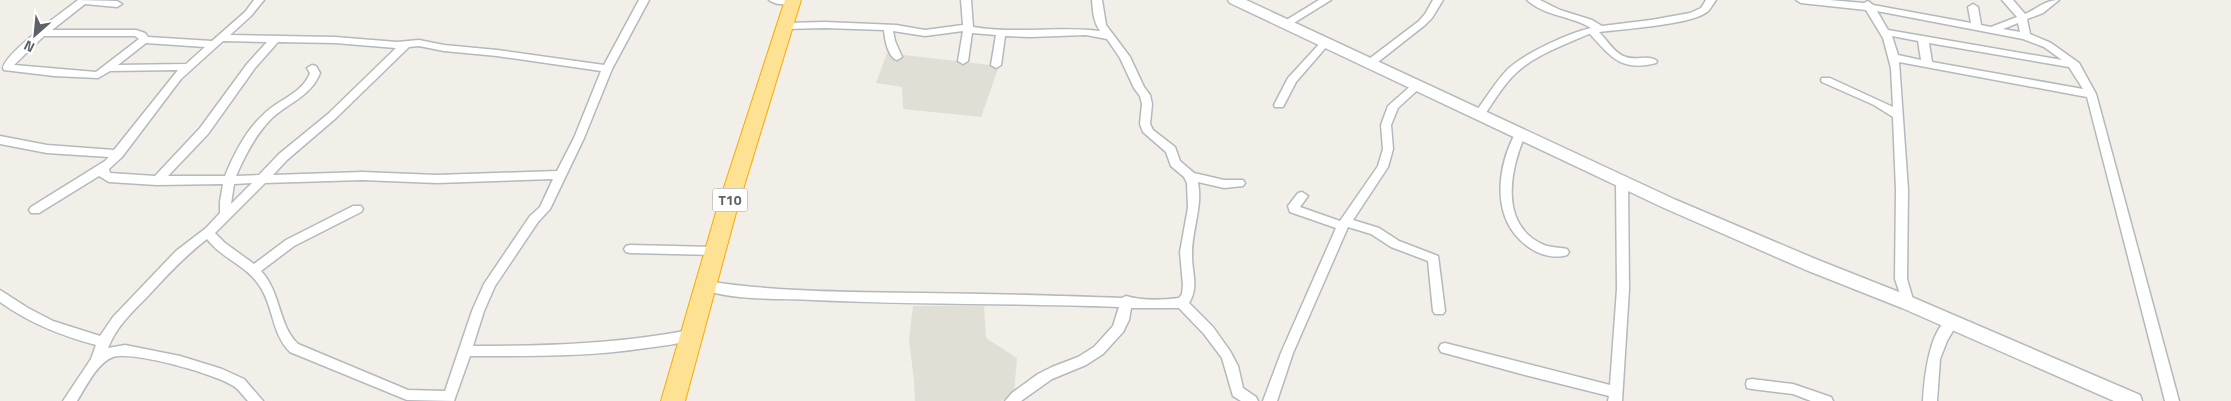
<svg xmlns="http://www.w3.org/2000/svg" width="2231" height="401" font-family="'Titillium Web',sans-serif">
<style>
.education{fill:#e1ded6}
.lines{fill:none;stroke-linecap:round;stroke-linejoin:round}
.street-casing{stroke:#b5b8bc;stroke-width:3}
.secondary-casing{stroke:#b6babf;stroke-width:3}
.highway-casing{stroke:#f9ab00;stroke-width:2}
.street{fill:#fff;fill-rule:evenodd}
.secondary{fill:#fff;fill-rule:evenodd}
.highway{fill:#fde293;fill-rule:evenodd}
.labels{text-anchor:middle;stroke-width:4.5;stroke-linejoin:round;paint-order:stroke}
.shield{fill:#fff;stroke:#8f9295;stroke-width:1}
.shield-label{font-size:14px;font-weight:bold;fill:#5f6368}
</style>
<rect width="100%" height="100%" fill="#f1efe8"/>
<g class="education">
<polygon points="887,53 999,66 981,117 903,109 902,87 876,83"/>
<polygon points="913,306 984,306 986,338 1017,358 1014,393 1001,401 915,401 914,380 909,340"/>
</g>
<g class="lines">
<defs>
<g id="street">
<path d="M 78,0 L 117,1 L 122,4 L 117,7 L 85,4 L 52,30 L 136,30 L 145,33 L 148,37 L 212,41 L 245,12 L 254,0 L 264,0 L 251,16 L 230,35 L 335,37 L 397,42 L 419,40 L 444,45 L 497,50 L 604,65 L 639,0 L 649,0 L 612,69 L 584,138 L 550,209 L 538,222 L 495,286 L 484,311 L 473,346 C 546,346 618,344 690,330 L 694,331 L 696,335 L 694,339 C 679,344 662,346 646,348 C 588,357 529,356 470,356 L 454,401 L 407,400 L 290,352 C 271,333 274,306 259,285 C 246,265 221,258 207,239 C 185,256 167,275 148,296 C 132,312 116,327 108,348 L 125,345 L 180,356 L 222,369 L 244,379 L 263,401 L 248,401 C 244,397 240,391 235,387 C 217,374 133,351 113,357 C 97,363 86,387 77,401 L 63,401 L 91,359 L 96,345 C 62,336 29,323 0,302 L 0,290 L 28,308 L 53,321 L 100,336 L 113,317 L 176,251 L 206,228 L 220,213 L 220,202 L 223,184 L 157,185 L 109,182 L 99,176 L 39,213 L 31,213 L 29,210 L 31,207 L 105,161 L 109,157 L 47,153 L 0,144 L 0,136 L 47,145 L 114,150 L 178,70 L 110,71 L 98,78 L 54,76 L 4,70 L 3,68 C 6,52 63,12 78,0 ZM 44,36 L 135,36 L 139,39 L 96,72 L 14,65 ZM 223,41 L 267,42 L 247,64 L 200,128 L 155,176 L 110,173 L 109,169 L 122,157 L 181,79 ZM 278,42 L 335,43 L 396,48 L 328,114 L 279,154 L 259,175 L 236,176 C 245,155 255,136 270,120 C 287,103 311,97 320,73 L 316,66 L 312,65 L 307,68 L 310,73 C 302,94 279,99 264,114 C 246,130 234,154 225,176 L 168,176 L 208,134 L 255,68 ZM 146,43 L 205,47 L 186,64 L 118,65 ZM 419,46 L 444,51 L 497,56 L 601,71 L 574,138 L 557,171 L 437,175 L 362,172 L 273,175 L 287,160 L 336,118 L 409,47 ZM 553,179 L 540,207 L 530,216 L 484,284 L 472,311 L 445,391 L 408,390 L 298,344 C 278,325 281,292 261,271 L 294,246 L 361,212 L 363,209 L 361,206 L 353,206 L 286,240 L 254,264 L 225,243 L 215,233 L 265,183 L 362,180 L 437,183 ZM 252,183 L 231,204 L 234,184 Z"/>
<path d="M 769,0 L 796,0 L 797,1 C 791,6 775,5 769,0 Z"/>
<path d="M 961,0 L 971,0 L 973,27 C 1015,34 1058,26 1100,31 C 1093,21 1093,11 1092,0 L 1102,0 L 1106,25 L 1130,57 L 1144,87 L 1150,95 L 1152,104 L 1150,124 L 1153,130 L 1175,147 L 1180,161 L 1194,173 L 1224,180 L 1243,180 L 1245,183 L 1243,186 L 1224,188 L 1198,182 C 1203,208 1191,231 1192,257 C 1192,273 1199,287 1189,303 L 1213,327 L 1230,351 L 1238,366 L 1243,388 L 1256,397 L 1258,401 L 1241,401 L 1233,396 L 1222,358 L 1204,334 L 1179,308 L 1131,308 L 1129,320 L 1123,332 L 1103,354 L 1086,365 L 1052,379 L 1021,401 L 1005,401 L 1012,393 L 1038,374 L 1052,367 L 1078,357 L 1094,347 L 1113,326 L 1119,307 C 1018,303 916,305 814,300 C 778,298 736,301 701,289 L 699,286 L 701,283 L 705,281 C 776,292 849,292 921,293 C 988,294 1055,295 1122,298 L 1126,296 C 1142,301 1162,300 1179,298 L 1182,294 L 1183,285 L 1180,252 L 1188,208 L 1187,183 L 1184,177 L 1171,166 L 1166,152 L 1143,132 L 1140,124 L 1142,104 L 1140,96 L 1134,88 L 1120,58 L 1107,39 L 1086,35 L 1030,37 L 1005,36 L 1001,65 L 996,68 L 991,65 L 996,35 L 972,33 L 968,61 L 963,64 L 958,61 L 963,31 L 925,36 L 893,31 L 895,41 L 902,57 L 897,60 C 888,57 885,40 884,30 L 825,28 L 785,29 L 780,26 L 785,23 L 825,22 L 896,25 L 925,30 L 963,25 Z"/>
<polygon points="1319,0 1331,0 1289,26 1283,26 1281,24 1283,22"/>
<polygon points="1433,0 1443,0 1432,18 1425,25 1373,66 1365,66 1364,64 1365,62 1419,21 1425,14"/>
<path d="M 1527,0 L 1540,0 L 1560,10 L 1592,20 L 1602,26 L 1651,20 L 1690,13 L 1701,8 L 1706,0 L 1716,0 C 1713,4 1710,10 1707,12 C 1690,25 1622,29 1599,32 C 1607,40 1615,54 1626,57 C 1636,61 1650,54 1657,61 L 1656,63 C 1621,72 1611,57 1590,34 L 1589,34 C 1564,45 1535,55 1516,73 C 1503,85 1493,103 1483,117 L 1475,117 L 1474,115 L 1475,113 C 1486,98 1496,81 1508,69 C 1525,53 1569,33 1591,28 C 1572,16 1544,16 1527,0 Z"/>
<path d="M 1796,0 L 1829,0 L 1864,3 L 1868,1 L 1873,5 L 1971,23 L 1968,7 L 1973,4 L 1978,7 L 1981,25 L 1991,27 L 2017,17 L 2002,0 L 2013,0 L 2025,14 C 2037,9 2045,0 2059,0 L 2043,13 L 2027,19 L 2030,34 L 2051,43 L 2079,63 L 2096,94 L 2179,401 L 2165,401 L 2087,97 L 1899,62 L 1908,190 L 1907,279 L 1914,303 L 1912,306 L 1904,306 L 1895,279 L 1896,190 L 1893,117 L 1874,105 L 1822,82 L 1821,80 L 1822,78 L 1830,78 L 1893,107 L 1891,68 L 1883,38 L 1866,10 L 1801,3 ZM 1877,11 L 2023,39 L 2044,47 L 2062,60 L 1888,30 ZM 2018,23 L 2020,32 L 2003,29 ZM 1892,36 L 1918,41 L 1921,60 L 1898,55 ZM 1929,43 L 2069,67 L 2083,89 L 1932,62 Z"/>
<polygon points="1325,40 1328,41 1330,43 1328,45 1296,82 1283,107 1275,107 1274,105 1288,78 1322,41"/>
<polygon points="1418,82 1423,85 1398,108 1391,125 1393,149 1388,167 1353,220 1379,228 1399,241 1438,256 1445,311 1443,314 1435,314 1433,311 1428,261 1391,247 1371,234 1348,227 1293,353 1277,401 1263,401 1281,353 1336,228 1290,212 1288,206 1298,193 1302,192 1308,196 1300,207 1340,221 1378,166 1383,149 1381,125 1388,106 1414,83"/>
<path d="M 1521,129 L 1526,133 C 1510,169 1498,225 1544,245 C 1552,248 1560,247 1567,249 L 1569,252 L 1567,255 C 1555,259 1540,255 1530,248 C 1490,221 1496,168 1517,130 Z"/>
<polygon points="1622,177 1628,181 1629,289 1622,401 1608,401 1609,396 1525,375 1441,352 1439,348 1441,344 1445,343 1610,385 1617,289 1616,181"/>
<polygon points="630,245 715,247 719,248 721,251 719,254 715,255 630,253 626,252 624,249 626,246"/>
<path d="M 1952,317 L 1956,319 L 1958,322 L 1947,341 L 1940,359 L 1937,401 L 1923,401 C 1924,381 1929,325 1952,317 Z"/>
<polygon points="1752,379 1793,384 1831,397 1833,401 1811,401 1793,394 1752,389 1747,388 1746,384 1747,380"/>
</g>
<polygon id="secondary" points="1228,0 1246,0 1676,200 1818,260 1914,298 2140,395 2142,401 2114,401 1902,308 1806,270 1664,208 1230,3"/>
<polygon id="highway" points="785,0 801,0 737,209 685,401 661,401 717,209"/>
</defs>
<use href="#street" class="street-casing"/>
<use href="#secondary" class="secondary-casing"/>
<use href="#highway" class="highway-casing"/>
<use href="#street" class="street"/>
<use href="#secondary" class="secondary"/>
<use href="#highway" class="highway"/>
</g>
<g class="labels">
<rect class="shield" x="712.5" y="188.5" width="35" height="23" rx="4"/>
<g class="shield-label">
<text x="730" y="205">T10</text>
</g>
</g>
<g transform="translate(35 35) rotate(207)" stroke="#ffffff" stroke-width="4" paint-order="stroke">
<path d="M0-4L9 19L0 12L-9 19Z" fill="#5f6368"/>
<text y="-8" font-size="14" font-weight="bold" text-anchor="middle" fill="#5f6368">N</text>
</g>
</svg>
